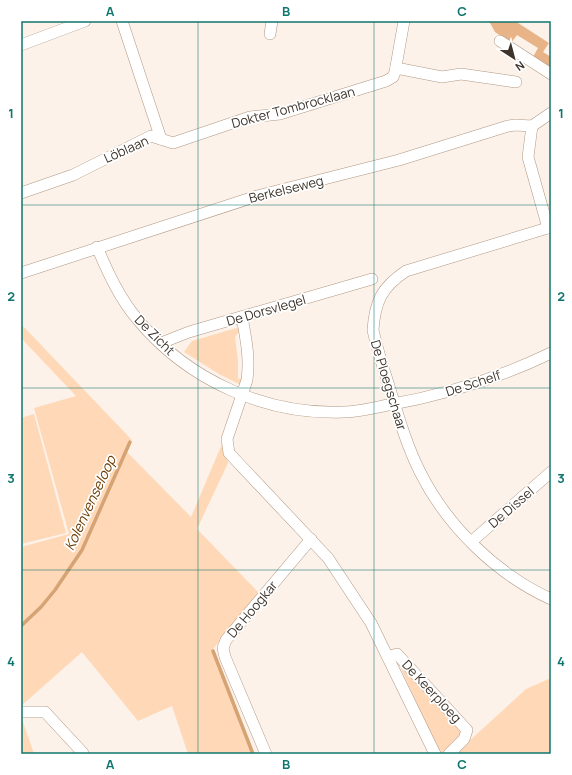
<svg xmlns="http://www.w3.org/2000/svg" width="572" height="775" font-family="Manrope,sans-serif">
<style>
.green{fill:#ffd8b7}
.forest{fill:#e8b386}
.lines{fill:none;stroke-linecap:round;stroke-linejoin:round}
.stream{stroke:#d6a375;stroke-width:3.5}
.minor-casing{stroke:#b09884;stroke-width:12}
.minor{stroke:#fff;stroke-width:11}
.grid{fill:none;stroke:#0f766e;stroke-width:1;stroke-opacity:0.55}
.labels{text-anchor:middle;stroke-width:3.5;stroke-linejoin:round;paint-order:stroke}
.street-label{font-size:13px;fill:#3d332a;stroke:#fff}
.water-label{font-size:14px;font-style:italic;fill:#6c3c02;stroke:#fff}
.neatline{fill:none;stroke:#0f766e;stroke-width:1.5}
.grid-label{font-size:13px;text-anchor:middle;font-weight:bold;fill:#0f766e}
</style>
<rect width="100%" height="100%" fill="#fcf2e9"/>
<g class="green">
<polygon points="21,324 131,439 126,451 191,517 222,444 228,463 197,529 259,593 213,649 252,754 188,754 172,706 138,721 82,652 21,706 21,547 69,534 34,408 76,396 21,338"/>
<polygon points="240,327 241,330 235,337 238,361 238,379 242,378 241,385 219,374 184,352 192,341"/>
<polygon points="34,414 66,533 21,544 21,418"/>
<polygon points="398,662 462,729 460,736 443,753 438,751"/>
<polygon points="551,678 551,754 455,754 526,689"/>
<polygon points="21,719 22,719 34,754 21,754"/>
</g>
<polygon class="forest" points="489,21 515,21 549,43 543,52 551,57 551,69 533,57 538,48 517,35 511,43 495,32"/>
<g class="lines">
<g class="stream">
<polyline points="21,626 41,607 55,590 82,550 130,442"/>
<polyline points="213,651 253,754"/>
</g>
<defs>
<g id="minor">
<polyline points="122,21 161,139"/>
<polyline points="270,34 272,21"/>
<polyline points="500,41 551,74"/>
<polyline points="21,45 85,21"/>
<polyline points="396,68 442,77 461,74 516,82"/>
<polyline points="532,126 528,157 548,228"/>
<polyline points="21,193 73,175 151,136 173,143 250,117 280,114 386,81 393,77 395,72 404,21"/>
<path d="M 551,227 L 406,271 C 382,287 375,301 373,330 C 377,349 383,367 389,386 C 398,415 406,444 420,472 C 447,526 496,574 551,599"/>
<path d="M 97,247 C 108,273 120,299 138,320 C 188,380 265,415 343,412 C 358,412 373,408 388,405 C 445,395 499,378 551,353"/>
<polyline points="21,273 257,196 399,160 508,126 515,125 532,126 551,113"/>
<path d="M 242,317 C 246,339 250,358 247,380 L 227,439 L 229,453 L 328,558 L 371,623 L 435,754"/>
<polyline points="161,343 189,332 372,279"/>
<polyline points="471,542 551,472"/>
<polyline points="388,657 397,654 467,730 464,739 449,754"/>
<polyline points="21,712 45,712 83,753"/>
<polyline points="266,754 225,657 223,648 226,640 311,539"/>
</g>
</defs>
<use href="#minor" class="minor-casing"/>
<use href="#minor" class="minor"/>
</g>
<path class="grid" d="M 198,21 L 198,754M 374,21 L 374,754M 21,205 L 551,205M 21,388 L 551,388M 21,570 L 551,570"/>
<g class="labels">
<g class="street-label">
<text transform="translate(293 107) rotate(-15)" y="5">Dokter Tombrocklaan</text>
<text transform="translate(126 149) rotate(-24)" y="5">Löblaan</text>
<text transform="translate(286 189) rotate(-14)" y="5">Berkelseweg</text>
<text transform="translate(266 310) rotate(-16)" y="5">De Dorsvlegel</text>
<text transform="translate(155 335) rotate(45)" y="5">De Zicht</text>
<text transform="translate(473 383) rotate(-18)" y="5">De Schelf</text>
<text transform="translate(389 385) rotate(73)" y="5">De Ploegschaar</text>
<text transform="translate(511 507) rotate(-41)" y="5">De Dissel</text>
<text transform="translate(252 609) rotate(-50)" y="5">De Hoogkar</text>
<text transform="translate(432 691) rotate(47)" y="5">De Keerploeg</text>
</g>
<g class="water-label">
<text transform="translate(90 503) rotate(-65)" y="5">Kolenvenseloop</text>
</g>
</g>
<rect width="572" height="775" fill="none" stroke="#ffffff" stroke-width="44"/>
<g transform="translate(514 58) rotate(144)" stroke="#ffffff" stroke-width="3" paint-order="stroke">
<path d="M0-3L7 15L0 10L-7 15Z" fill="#3d332a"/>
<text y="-6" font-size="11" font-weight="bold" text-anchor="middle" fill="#3d332a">N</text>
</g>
<rect x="22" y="22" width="528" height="731" class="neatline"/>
<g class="grid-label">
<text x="110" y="16">A</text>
<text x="286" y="16">B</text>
<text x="462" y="16">C</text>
<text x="11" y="118">1</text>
<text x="561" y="118">1</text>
<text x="11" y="301">2</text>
<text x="561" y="301">2</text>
<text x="11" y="483">3</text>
<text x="561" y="483">3</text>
<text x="11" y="666">4</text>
<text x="561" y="666">4</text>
<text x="110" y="769">A</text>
<text x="286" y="769">B</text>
<text x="462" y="769">C</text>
</g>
</svg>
